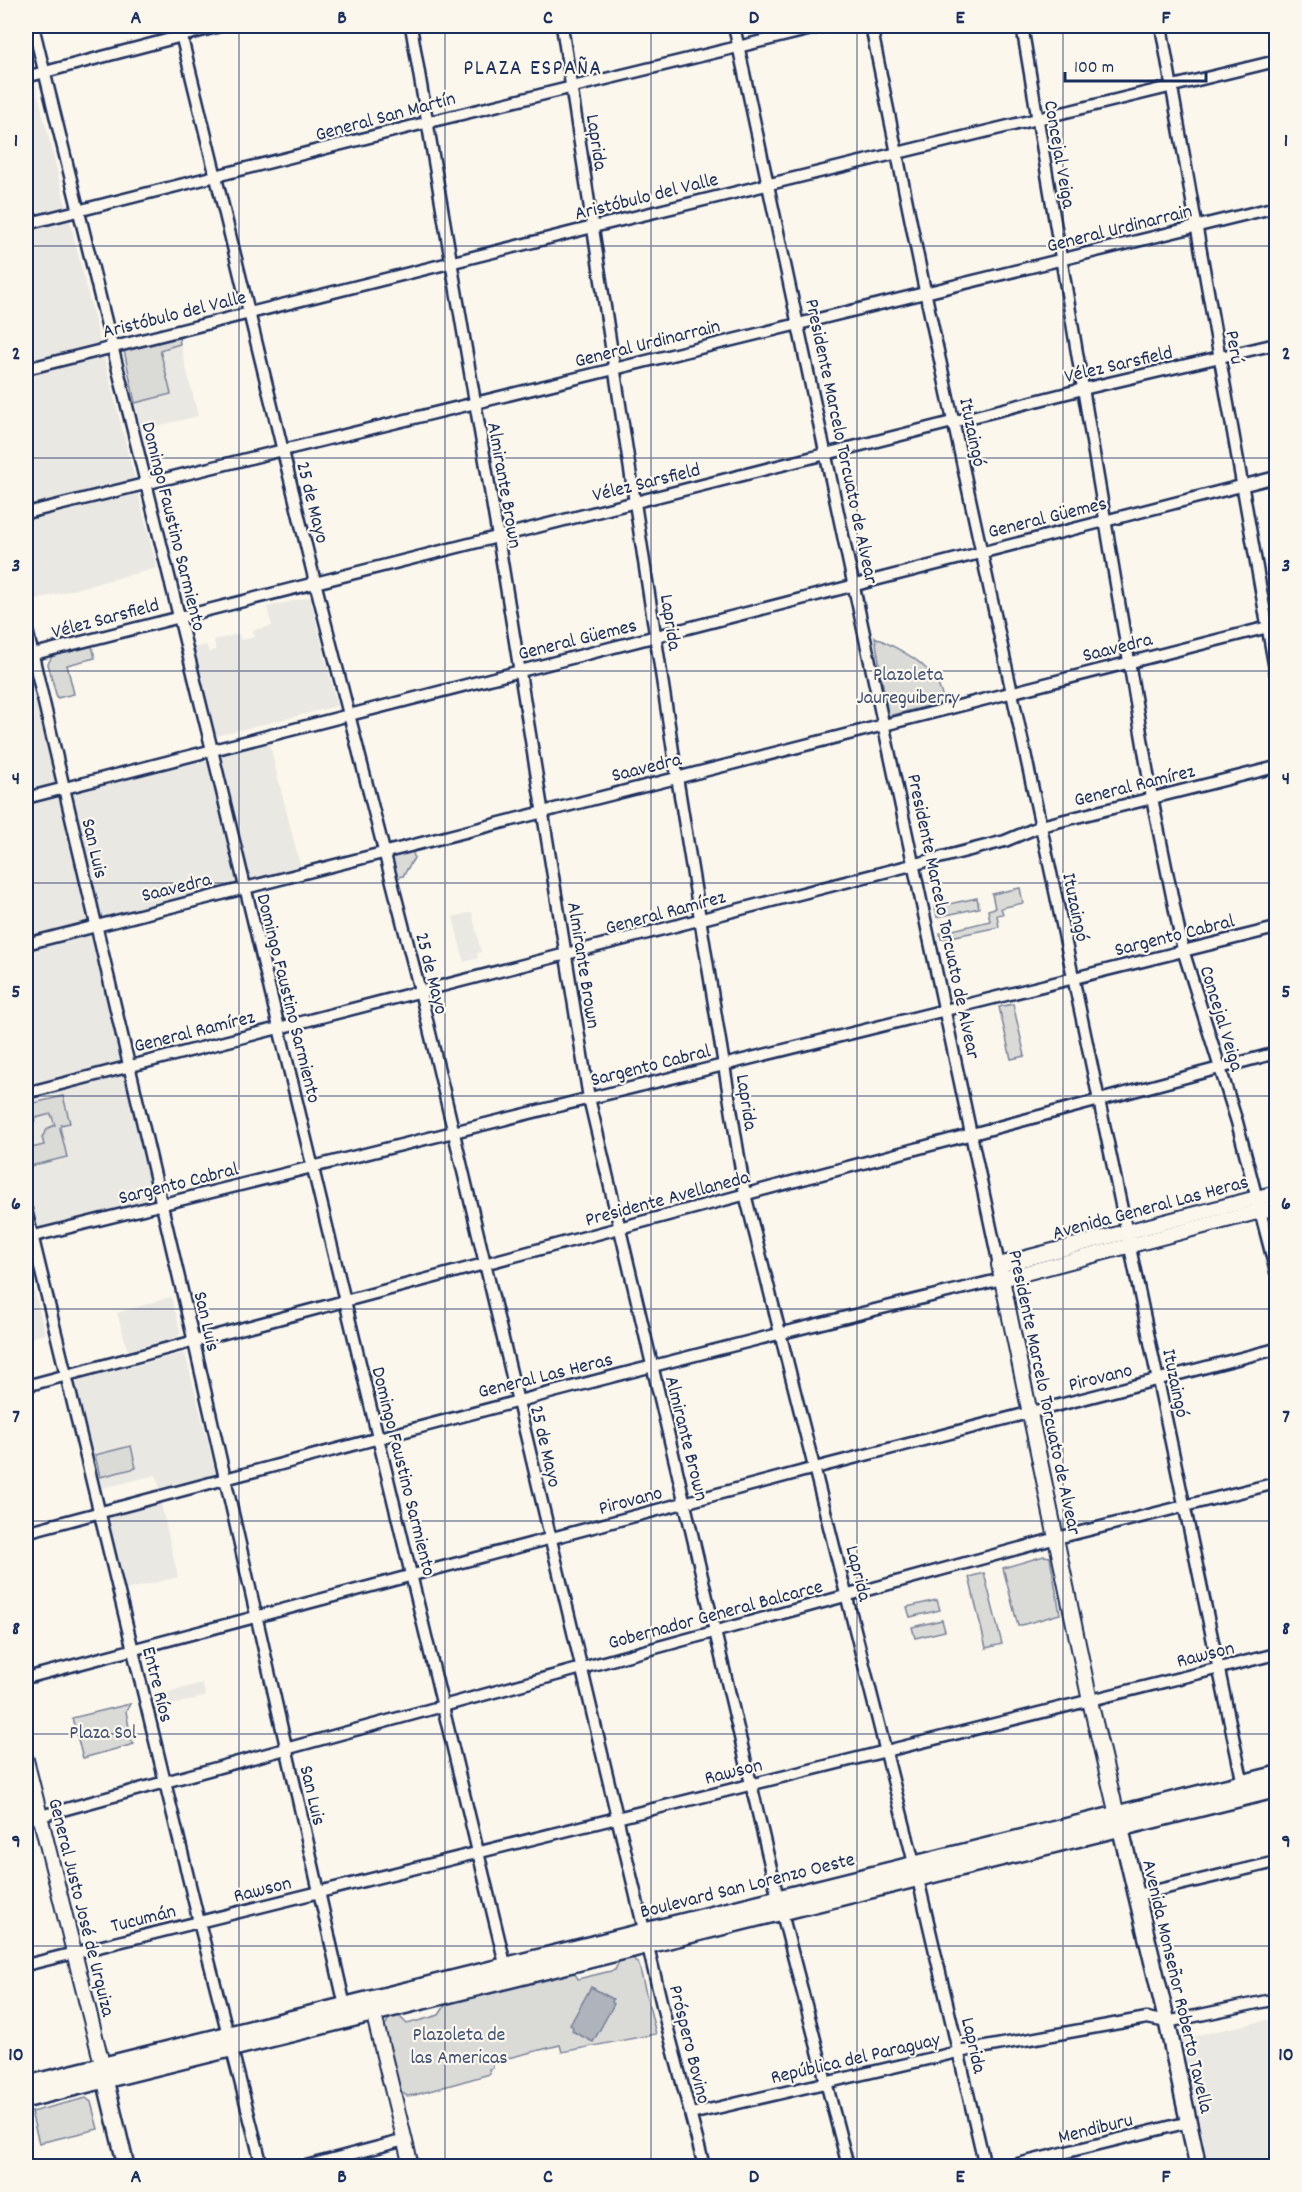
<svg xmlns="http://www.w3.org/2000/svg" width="1302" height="2192" font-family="Dekko,sans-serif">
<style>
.built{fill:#eae8e2}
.green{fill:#dadad7;stroke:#7a849a;stroke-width:1.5;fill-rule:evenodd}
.water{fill:#afb3bb;stroke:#747e96;stroke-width:1.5}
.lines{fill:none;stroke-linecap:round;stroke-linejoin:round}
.minor-casing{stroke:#1b2f5e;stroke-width:15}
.tertiary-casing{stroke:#1b2f5e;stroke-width:18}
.secondary-casing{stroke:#1b2f5e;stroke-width:20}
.primary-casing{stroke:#1b2f5e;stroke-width:21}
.minor{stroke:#fbf7ec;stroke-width:10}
.tertiary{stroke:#fbf7ec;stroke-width:14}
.secondary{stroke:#fbf7ec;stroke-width:15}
.primary{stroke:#fbf7ec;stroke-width:16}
.grid{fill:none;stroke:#1b2f5e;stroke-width:1.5;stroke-opacity:0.55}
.labels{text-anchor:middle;stroke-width:4.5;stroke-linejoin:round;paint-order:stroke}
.street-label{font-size:20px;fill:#1b2f5e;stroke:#fbf7ec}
.park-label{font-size:20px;fill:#415176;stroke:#fbf7ec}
.quarter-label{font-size:22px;letter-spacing:1.5px;fill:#1b2f5e;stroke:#fbf7ec}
.neatline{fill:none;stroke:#1b2f5e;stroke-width:2}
.grid-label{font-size:20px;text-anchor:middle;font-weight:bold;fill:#1b2f5e}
</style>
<rect width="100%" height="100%" fill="#fbf7ec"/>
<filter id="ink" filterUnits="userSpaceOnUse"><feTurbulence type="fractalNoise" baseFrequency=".0167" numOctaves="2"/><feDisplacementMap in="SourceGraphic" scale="12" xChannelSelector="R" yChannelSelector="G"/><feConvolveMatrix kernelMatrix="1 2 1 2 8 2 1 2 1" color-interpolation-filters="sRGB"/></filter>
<g filter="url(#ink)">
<g class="built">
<polygon points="34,79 157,568 26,602 26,81"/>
<polygon points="180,344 198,416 141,430 135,403 171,394 160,349"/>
<polygon points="310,597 337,706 215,736 193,648 206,645 209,652 216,650 214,640 239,634 241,640 255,637 253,630 272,626 267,607"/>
<polygon points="26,610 71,791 269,742 303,877 91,931 158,1199 26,1233"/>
<polygon points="472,912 481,952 477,953 478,958 464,962 453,917"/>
<polygon points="26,1254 45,1334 26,1339"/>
<polygon points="171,1297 181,1333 177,1337 128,1351 117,1313"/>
<polygon points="185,1353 216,1474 160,1488 156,1475 99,1489 72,1381"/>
<polygon points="161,1504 178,1577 122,1591 104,1518"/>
<polygon points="202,1683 206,1696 154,1710 151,1697"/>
<polygon points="1276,2018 1276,2166 1209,2166 1181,2039"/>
</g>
<g class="green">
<polygon points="179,336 180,344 160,350 171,394 135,403 124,350"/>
<path d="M 875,637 C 906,653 936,665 944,702 L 888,716 Z"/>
<polygon points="92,646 95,658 67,665 74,694 57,698 48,664 52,656"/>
<polygon points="413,850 414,858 403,876 394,878 389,855"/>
<polygon points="1020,888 1023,903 1001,908 1003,914 997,915 999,927 941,939 940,933 990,921 988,910 995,908 992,894"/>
<polygon points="977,898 979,908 937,917 935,907"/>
<polygon points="1013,1004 1025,1056 1011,1059 999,1007"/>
<path d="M 63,1096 L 70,1123 L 61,1125 L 60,1128 L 67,1157 L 26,1167 L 26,1105 ZM 51,1114 L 55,1125 L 48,1128 L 42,1137 L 44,1145 L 31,1148 L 28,1134 L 36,1118 Z"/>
<polygon points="131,1446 136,1468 100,1477 95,1455"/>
<polygon points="1044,1556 1050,1557 1060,1614 1018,1626 1003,1568"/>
<polygon points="984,1573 1002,1644 986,1648 969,1577"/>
<polygon points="937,1600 940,1610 910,1617 907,1607"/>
<polygon points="942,1620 945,1631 915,1638 912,1627"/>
<polygon points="130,1704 126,1711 129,1727 125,1732 134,1744 83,1758 72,1718"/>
<polygon points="628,1958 633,1958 639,1965 656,2034 562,2052 560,2045 492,2062 493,2068 489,2069 490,2074 415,2095 407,2096 400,2091 384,2027 390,2017 399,2016 407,2024 439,2015 446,2004 574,1972 578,1979 615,1970 619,1961"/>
<polygon points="86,2098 91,2102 98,2129 39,2143 31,2112"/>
</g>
<polygon class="water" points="591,1987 613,1999 612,2002 614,2004 593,2042 572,2031 573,2027 570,2025"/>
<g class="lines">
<defs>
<g id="minor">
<polyline points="33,26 212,750 507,1972"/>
<polyline points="179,26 315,582 420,991 666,2022 704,2166"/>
<polyline points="411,26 498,537 589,1098 778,1898 848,2166"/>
<polyline points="562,26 677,777 745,1194 918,1879 985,2166"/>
<polyline points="734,26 999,1265"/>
<polyline points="871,26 925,291 1056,896 1244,1789"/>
<polyline points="1022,26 1152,798 1183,950 1237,1122 1276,1272"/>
<polyline points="1161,26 1276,675"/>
<polyline points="26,77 220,26"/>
<polyline points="26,224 429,122 824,26"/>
<polyline points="26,369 593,227 1276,61"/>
<polyline points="26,513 1276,207"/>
<polyline points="26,626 194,1342 345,2006 349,2009"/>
<polyline points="26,656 1083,389 1276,344"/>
<polyline points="26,798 1276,477"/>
<polyline points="26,944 1276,625"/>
<polyline points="26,1093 1005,841 1041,826 1276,767"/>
<polyline points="26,1210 199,1922 262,2166"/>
<polyline points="26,1238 1276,928"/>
<polyline points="26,1386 1276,1053"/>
<path d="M 26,1532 C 351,1446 675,1357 1002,1279"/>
<polyline points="26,1678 815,1468 1276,1349"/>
<polyline points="26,1820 1057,1538 1276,1483"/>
<polyline points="1137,1895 1276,1862"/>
<polyline points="26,1965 1276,1654"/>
<polyline points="691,2114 958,2052 1147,2018 1167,2022 1276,1999"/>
<polyline points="306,2166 405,2140"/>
<polyline points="1010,2166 1189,2122"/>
</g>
<g id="tertiary">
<polyline points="1002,1279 1276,1207"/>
<polyline points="26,1760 102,2064"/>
<polyline points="1117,1815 1090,1701 999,1265 1276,1193"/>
<polyline points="371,2003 411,2166"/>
</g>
<g id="secondary">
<polyline points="1118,1818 1167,2022 1198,2166"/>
<polyline points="102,2067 126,2166"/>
</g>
<g id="primary">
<polyline points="26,2085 1276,1775"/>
<polyline points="26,2099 1276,1789"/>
</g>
</defs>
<use href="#minor" class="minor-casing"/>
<use href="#tertiary" class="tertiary-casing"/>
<use href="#secondary" class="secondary-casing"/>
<use href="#primary" class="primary-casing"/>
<use href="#minor" class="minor"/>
<use href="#tertiary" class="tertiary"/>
<use href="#secondary" class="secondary"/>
<use href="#primary" class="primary"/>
</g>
</g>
<path class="grid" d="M 239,26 L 239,2166M 445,26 L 445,2166M 651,26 L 651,2166M 857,26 L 857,2166M 1063,26 L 1063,2166M 26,246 L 1276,246M 26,458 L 1276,458M 26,671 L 1276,671M 26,883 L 1276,883M 26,1096 L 1276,1096M 26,1309 L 1276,1309M 26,1521 L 1276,1521M 26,1734 L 1276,1734M 26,1946 L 1276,1946"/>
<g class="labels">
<g class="street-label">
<text transform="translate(385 115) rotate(-15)" y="7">General San Martín</text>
<text transform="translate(598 142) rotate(81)" y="7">Laprida</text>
<text transform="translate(1061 154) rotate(80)" y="7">Concejal Veiga</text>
<text transform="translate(646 195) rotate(-14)" y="7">Aristóbulo del Valle</text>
<text transform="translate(1119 227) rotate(-14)" y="7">General Urdinarrain</text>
<text transform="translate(174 313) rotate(-14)" y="7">Aristóbulo del Valle</text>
<text transform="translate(647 342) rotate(-14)" y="7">General Urdinarrain</text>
<text transform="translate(1236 347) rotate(80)" y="7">Perú</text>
<text transform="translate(1118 363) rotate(-13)" y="7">Vélez Sarsfield</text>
<text transform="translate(974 432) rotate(78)" y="7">Ituzaingó</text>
<text transform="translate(843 441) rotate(78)" y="7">Presidente Marcelo Torcuato de Alvear</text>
<text transform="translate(646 481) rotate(-14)" y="7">Vélez Sarsfield</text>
<text transform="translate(506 485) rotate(80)" y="7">Almirante Brown</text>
<text transform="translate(314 502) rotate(76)" y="7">25 de Mayo</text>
<text transform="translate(1047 516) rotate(-14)" y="7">General Güemes</text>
<text transform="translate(175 526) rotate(76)" y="7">Domingo Faustino Sarmiento</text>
<text transform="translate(105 617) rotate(-15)" y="7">Vélez Sarsfield</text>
<text transform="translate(672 622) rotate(81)" y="7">Laprida</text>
<text transform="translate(577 638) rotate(-14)" y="7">General Güemes</text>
<text transform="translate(1117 646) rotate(-14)" y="7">Saavedra</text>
<text transform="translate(646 766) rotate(-14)" y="7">Saavedra</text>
<text transform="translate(1134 784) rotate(-14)" y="7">General Ramírez</text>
<text transform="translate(96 848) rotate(77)" y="7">San Luis</text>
<text transform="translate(176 886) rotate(-14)" y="7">Saavedra</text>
<text transform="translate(1077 907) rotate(78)" y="7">Ituzaingó</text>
<text transform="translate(665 911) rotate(-15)" y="7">General Ramírez</text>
<text transform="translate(945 916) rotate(78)" y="7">Presidente Marcelo Torcuato de Alvear</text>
<text transform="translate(1174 934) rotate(-14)" y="7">Sargento Cabral</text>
<text transform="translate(585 965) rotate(81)" y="7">Almirante Brown</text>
<text transform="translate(433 973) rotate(76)" y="7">25 de Mayo</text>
<text transform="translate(290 998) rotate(76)" y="7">Domingo Faustino Sarmiento</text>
<text transform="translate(1223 1018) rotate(73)" y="7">Concejal Veiga</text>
<text transform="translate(194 1030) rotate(-14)" y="7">General Ramírez</text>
<text transform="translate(650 1064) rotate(-14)" y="7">Sargento Cabral</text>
<text transform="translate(748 1102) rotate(81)" y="7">Laprida</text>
<text transform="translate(178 1182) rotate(-14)" y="7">Sargento Cabral</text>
<text transform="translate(667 1197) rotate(-15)" y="7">Presidente Avellaneda</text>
<text transform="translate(1150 1206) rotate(-15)" y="7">Avenida General Las Heras</text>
<text transform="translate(208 1321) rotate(77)" y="7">San Luis</text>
<text transform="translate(545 1374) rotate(-14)" y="7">General Las Heras</text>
<text transform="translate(1100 1376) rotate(-14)" y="7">Pirovano</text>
<text transform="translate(1177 1383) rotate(78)" y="7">Ituzaingó</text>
<text transform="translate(1046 1392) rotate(78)" y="7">Presidente Marcelo Torcuato de Alvear</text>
<text transform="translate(688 1438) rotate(76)" y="7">Almirante Brown</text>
<text transform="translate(547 1446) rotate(77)" y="7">25 de Mayo</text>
<text transform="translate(405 1471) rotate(76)" y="7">Domingo Faustino Sarmiento</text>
<text transform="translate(630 1499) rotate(-15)" y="7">Pirovano</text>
<text transform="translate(860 1573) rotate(76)" y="7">Laprida</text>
<text transform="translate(715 1613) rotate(-15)" y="7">Gobernador General Balcarce</text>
<text transform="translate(1205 1653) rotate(-14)" y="7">Rawson</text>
<text transform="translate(159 1684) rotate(76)" y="7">Entre Ríos</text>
<text transform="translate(733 1770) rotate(-14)" y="7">Rawson</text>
<text transform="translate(314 1795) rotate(77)" y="7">San Luis</text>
<text transform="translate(747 1884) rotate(-14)" y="7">Boulevard San Lorenzo Oeste</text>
<text transform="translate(262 1888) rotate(-14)" y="7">Rawson</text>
<text transform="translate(83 1907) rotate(76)" y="7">General Justo José de Urquiza</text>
<text transform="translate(143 1917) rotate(-14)" y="7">Tucumán</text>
<text transform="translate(1179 1986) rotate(77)" y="7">Avenida Monseñor Roberto Tavella</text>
<text transform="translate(691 2044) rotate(76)" y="7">Próspero Bovino</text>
<text transform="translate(975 2045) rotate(77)" y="7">Laprida</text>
<text transform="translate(855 2057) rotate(-13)" y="7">República del Paraguay</text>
<text transform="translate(1095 2127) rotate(-14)" y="7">Mendiburu</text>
</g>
<g class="park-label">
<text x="908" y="680">Plazoleta<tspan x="908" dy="23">Jaureguiberry</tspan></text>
<text x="103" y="1738">Plaza Sol</text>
<text x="459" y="2040">Plazoleta de<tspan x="459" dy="23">las Americas</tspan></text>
</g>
<g class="quarter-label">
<text x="533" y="74">PLAZA ESPAÑA</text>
</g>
</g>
<rect width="1302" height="2192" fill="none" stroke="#fbf7ec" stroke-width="66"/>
<path d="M1065 72v9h141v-9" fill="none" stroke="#1b2f5e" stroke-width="3"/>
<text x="1074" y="72" font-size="18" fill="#1b2f5e" stroke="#fbf7ec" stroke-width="4.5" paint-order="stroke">100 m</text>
<rect x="33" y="33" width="1236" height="2126" class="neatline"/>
<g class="grid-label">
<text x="136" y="23">A</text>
<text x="342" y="23">B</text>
<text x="548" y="23">C</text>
<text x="754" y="23">D</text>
<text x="960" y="23">E</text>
<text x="1166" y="23">F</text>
<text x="16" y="146">1</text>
<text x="1286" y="146">1</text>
<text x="16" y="359">2</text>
<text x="1286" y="359">2</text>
<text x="16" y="571">3</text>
<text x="1286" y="571">3</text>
<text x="16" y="784">4</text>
<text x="1286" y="784">4</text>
<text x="16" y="997">5</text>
<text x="1286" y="997">5</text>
<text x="16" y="1209">6</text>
<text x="1286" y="1209">6</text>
<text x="16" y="1422">7</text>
<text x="1286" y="1422">7</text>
<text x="16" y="1634">8</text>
<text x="1286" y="1634">8</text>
<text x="16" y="1847">9</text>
<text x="1286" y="1847">9</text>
<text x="16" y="2060">10</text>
<text x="1286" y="2060">10</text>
<text x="136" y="2182">A</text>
<text x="342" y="2182">B</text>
<text x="548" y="2182">C</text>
<text x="754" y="2182">D</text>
<text x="960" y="2182">E</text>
<text x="1166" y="2182">F</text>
</g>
</svg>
